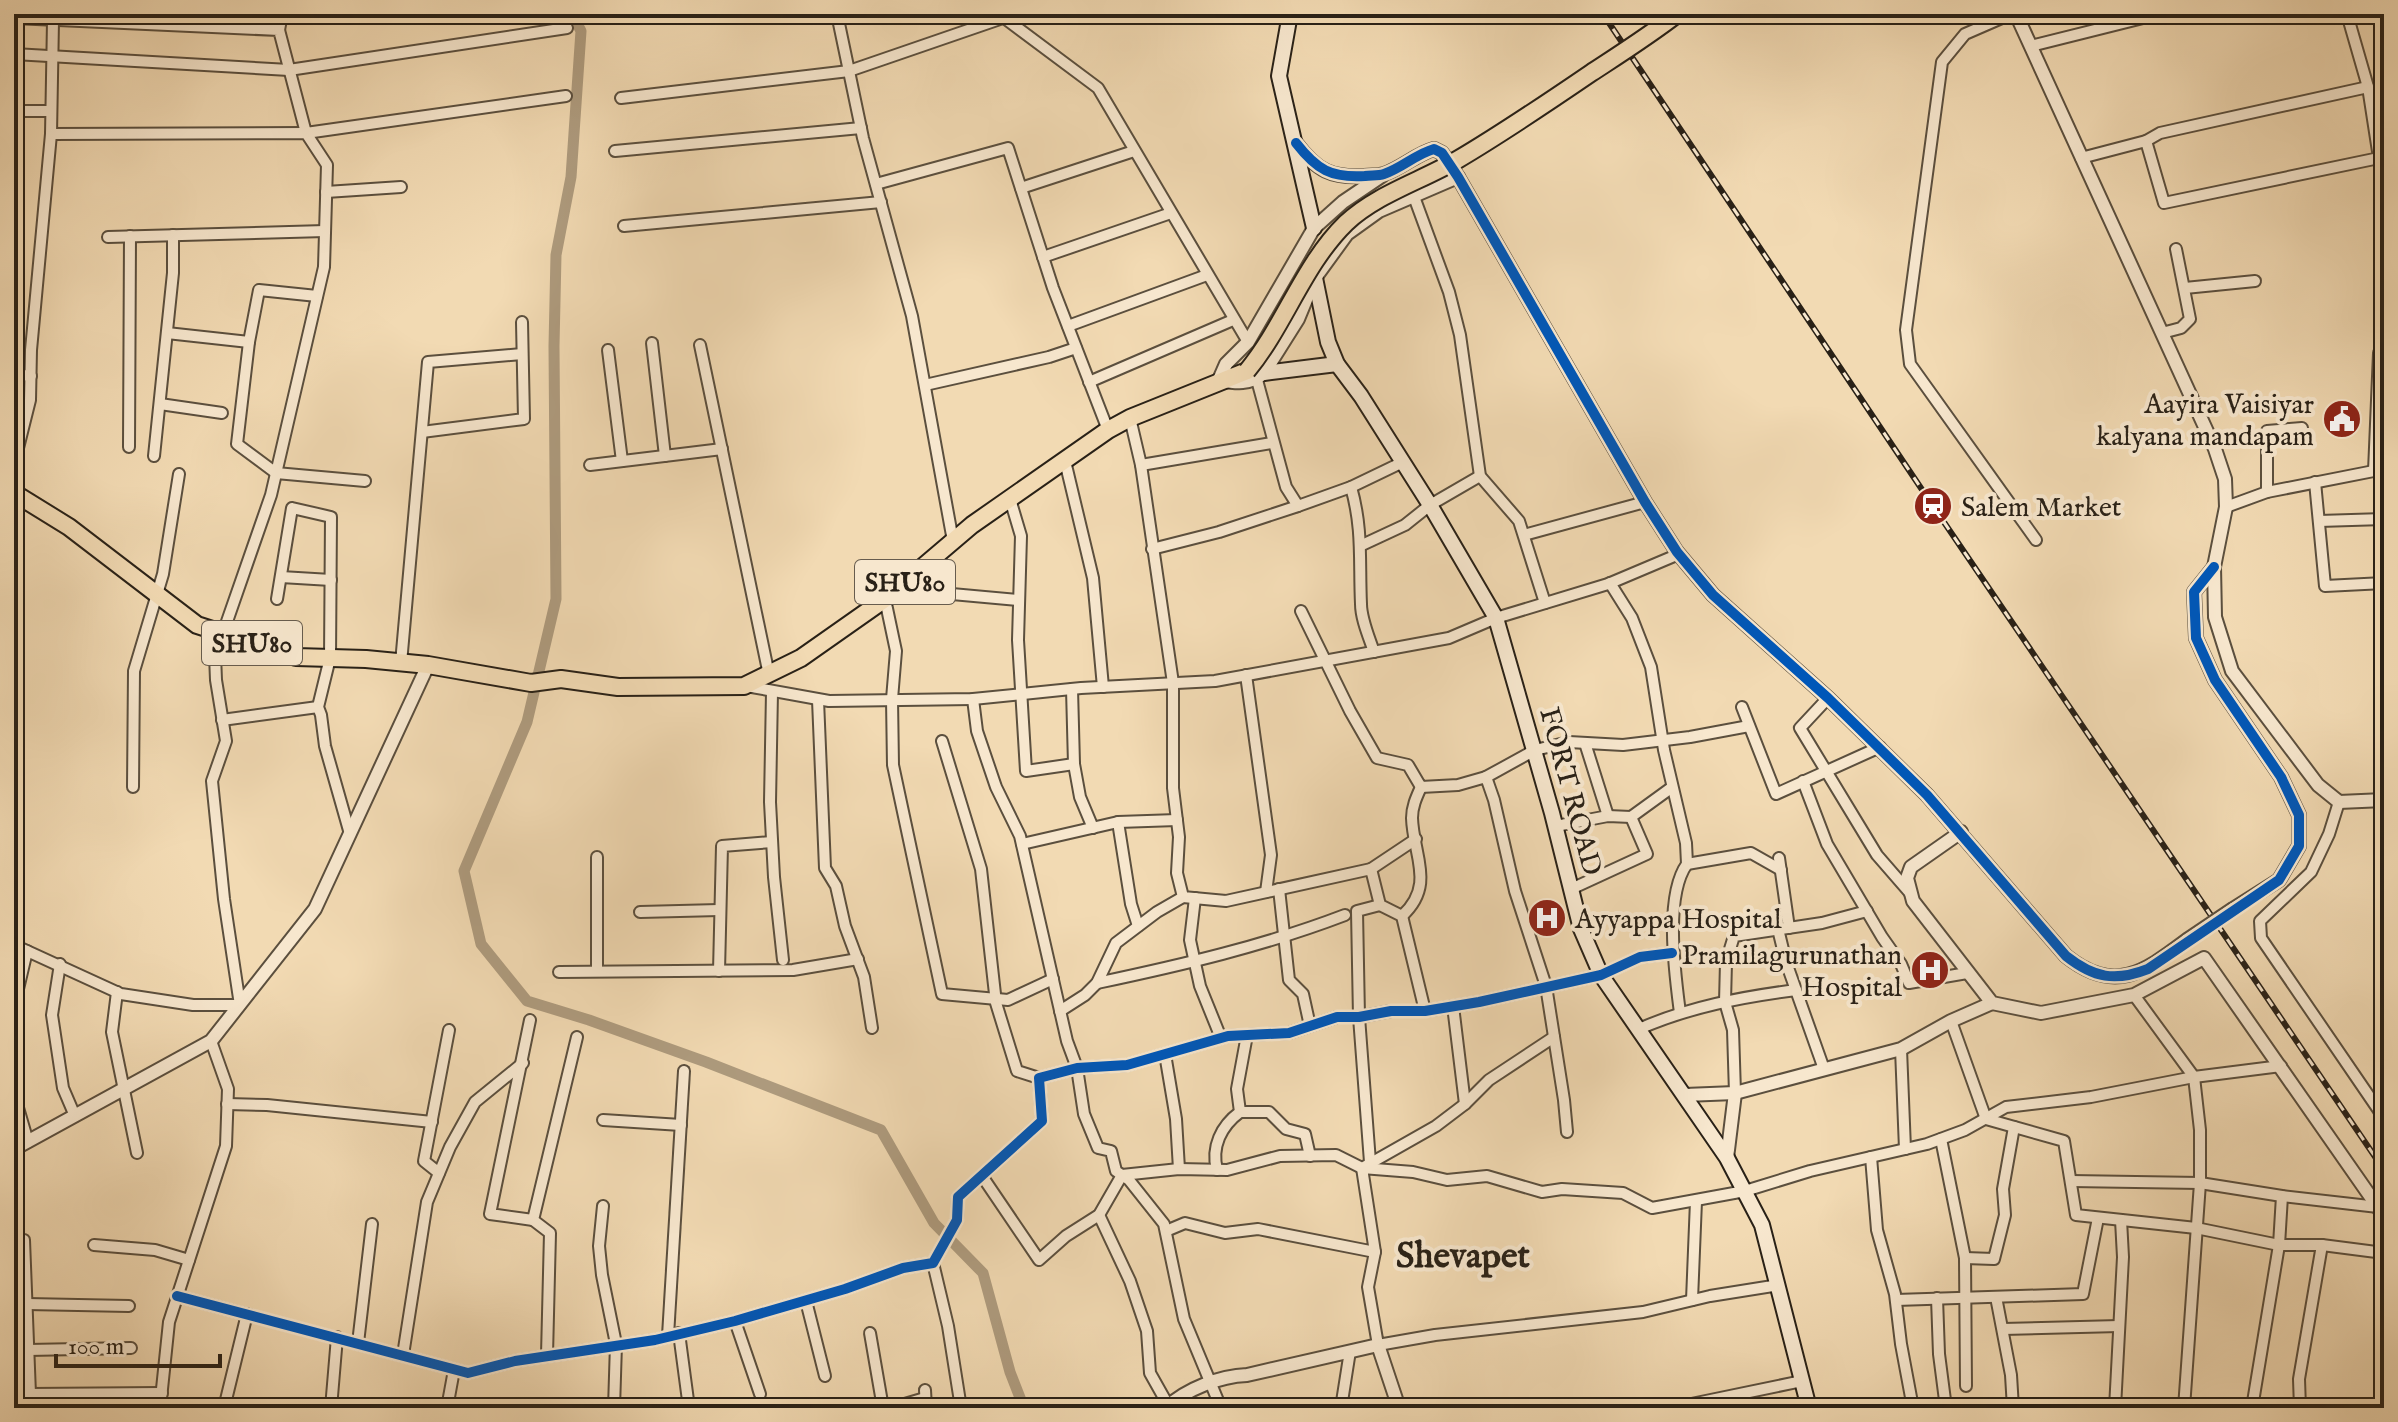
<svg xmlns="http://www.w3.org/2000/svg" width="2398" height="1422" font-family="'IM FELL English',serif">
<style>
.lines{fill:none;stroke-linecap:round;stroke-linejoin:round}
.canal{stroke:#ae9b7e;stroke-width:11}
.minor-casing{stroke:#5b4f3e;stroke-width:14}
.tertiary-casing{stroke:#5b4f3e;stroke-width:16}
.secondary-casing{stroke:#292117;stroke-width:18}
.primary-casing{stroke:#292117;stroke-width:20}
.minor{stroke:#f7e7ce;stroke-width:10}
.tertiary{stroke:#f7e7ce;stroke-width:12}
.secondary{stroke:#f7e7ce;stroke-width:14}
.primary{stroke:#f2dab3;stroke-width:16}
.rail-casing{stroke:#292117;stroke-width:6}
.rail{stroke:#f7e7ce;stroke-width:3;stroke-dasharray:9;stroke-linecap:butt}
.tertiary-bridge-casing{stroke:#5b4f3e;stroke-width:16;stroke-linecap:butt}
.primary-bridge-casing{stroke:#292117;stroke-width:20;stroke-linecap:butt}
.tertiary-bridge{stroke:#f7e7ce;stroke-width:12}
.primary-bridge{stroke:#f2dab3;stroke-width:16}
.cycleway-casing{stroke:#f7e7ce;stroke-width:15}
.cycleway{stroke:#0057b8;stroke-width:10}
.labels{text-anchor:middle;stroke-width:8;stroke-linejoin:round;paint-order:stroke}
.shield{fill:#f7e7ce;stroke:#675c4e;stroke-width:2}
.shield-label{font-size:26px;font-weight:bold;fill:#292117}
.poi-label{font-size:28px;fill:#292117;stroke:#f7e7ce;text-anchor:end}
.street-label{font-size:28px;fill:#292117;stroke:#f7e7ce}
.district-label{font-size:36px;font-weight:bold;fill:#292117;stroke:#f7e7ce}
</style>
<rect width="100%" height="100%" fill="#f2dab3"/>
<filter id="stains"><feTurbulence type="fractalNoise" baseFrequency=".0025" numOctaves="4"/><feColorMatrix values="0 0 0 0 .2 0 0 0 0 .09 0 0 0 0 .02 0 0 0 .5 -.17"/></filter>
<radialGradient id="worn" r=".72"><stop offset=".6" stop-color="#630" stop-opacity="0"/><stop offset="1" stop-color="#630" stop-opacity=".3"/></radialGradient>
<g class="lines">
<polyline class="canal" points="572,14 581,31 571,177 556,255 554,346 556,599 527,722 464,871 481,944 527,1001 589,1020 706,1062 881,1130 934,1223 983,1273 1010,1372 1024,1408"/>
<defs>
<g id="minor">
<polyline points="837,14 863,138 912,316 953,541"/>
<polyline points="999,14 1098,88 1248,342"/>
<polyline points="2011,14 1965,34 1942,62 1906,330 1910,364 2036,540"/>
<polyline points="14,18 279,30 306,133 566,96"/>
<polyline points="279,30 282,14"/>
<polyline points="2031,46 2159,14"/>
<polyline points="14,54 289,70 567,28"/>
<polyline points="621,98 849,71 1003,18"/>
<polyline points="14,111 51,111"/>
<polyline points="51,134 53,21"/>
<polyline points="2146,141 2160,133 2368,87"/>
<polyline points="615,151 861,128"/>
<polyline points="2081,158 2146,141 2164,203 2379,158 2368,87 2347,14"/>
<polyline points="876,184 1008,148 1053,288 1108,430"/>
<polyline points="1021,188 1134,151"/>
<polyline points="326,192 401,187"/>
<polyline points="1413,194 1449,292 1460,335 1480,476 1519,521 1545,603"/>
<polyline points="624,226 881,202"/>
<polyline points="108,237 325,231"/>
<polyline points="1043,257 1171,213"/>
<polyline points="2185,288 2255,281"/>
<polyline points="317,296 259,290 249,342 237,444 276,473 365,481"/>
<polyline points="1068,326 1207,275"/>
<polyline points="167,333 249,342"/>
<polyline points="2162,333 2181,328 2190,319 2176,249"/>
<polyline points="652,343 665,456"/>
<polyline points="700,345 769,675"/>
<polyline points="608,350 622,461"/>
<polyline points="14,374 31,376"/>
<polyline points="1257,380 1286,487 1298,506 1351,487 1403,462"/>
<polyline points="1089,382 1233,320"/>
<polyline points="925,385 1049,357 1076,348"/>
<polyline points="160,404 222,413"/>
<polyline points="1130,418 1141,465 1173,683 1173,788 1179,837 1177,873 1183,897 1226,901 1371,869 1380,905 1402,916 1425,1011"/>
<polyline points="422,432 524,419 522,322"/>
<polyline points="129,447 130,236"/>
<polyline points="154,456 173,273 173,235"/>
<polyline points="1065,461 1093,578 1103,687"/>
<polyline points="14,464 30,400 31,350 51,134 306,133 327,165 324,267 271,495 223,633"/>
<polyline points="590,465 722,449"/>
<polyline points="1141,465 1272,443"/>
<polyline points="2374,471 2379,353"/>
<polyline points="2315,482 2325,586 2384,583"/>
<path d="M 1351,487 C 1363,529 1359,561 1361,604 C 1361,619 1369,637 1374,652"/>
<polyline points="2267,492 2267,431 2302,428"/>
<polyline points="1010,499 1021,536 1018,640 1026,771 1074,764"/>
<polyline points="2226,507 2267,492 2384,469"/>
<polyline points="2319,521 2384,519"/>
<polyline points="1524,535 1645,502"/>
<polyline points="1362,545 1405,525 1430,505 1480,476"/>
<polyline points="1152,549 1219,532 1298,506"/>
<polyline points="281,577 331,580"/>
<path d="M 1610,583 L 1632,618 L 1651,667 L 1664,750 L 1686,843 L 1687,864 C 1664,896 1675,974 1680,1013"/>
<polyline points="897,589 1018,600"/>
<polyline points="277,599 292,508 331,517 330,658 318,707 321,715 325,746 350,834"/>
<polyline points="885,599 896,651 892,699 893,765 942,994 1008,1000 1053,979"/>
<polyline points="1301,611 1350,711 1377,758 1408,765 1421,787 1458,785 1486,777 1494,800 1515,891 1546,986 1564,1100 1567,1132"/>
<polyline points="401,663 428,362 522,354"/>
<polyline points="1246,675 1271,855 1266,892"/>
<polyline points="746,686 829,701 973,699 1081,688 1215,681 1449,638 1496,618 1608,584 1679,554"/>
<polyline points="1072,689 1074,764 1080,797 1093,828"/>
<polyline points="772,692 770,802 774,877 783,960"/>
<polyline points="1828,698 1800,728 1877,855 1910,893"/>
<polyline points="973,699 977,731 996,787 1020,836 1067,1041 1077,1068 1084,1114 1098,1148 1111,1151 1116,1171 1129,1180 1164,1224 1184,1319 1221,1408"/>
<polyline points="818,700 825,868 836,886 845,926 864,977 872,1028"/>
<polyline points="1742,707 1776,794 1880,747"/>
<polyline points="222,720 318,707"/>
<polyline points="942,741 981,869 996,1003 1017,1071 1039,1078"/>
<polyline points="1585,743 1608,816"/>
<polyline points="1486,777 1535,750 1569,742 1623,745 1690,737 1749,726"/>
<polyline points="1803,781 1827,844 1882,937 1901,964 1909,983 1967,973"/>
<polyline points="133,787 134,671 163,574 179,474"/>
<polyline points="2339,802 2329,834 2311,872 2260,921 2261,938 2384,1118"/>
<polyline points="1118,822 1177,820"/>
<polyline points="1556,826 1608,816 1631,817 1671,788"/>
<polyline points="1022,844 1118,822 1131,904 1138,926"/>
<polyline points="1779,858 1789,928"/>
<polyline points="1687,864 1751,853 1781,870"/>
<polyline points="1371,869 1416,839"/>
<polyline points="1279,889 1289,980 1303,994 1310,1026"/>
<polyline points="1571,889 1647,854 1631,817"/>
<polyline points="1195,898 1190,940 1200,986 1221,1038"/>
<polyline points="640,912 719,910"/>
<path d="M 1402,916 C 1436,885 1413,855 1412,818 C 1412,807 1416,798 1421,787"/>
<polyline points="1778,929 1786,962 1824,1069"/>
<polyline points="14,945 121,994 193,1005 240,1005 224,899 212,781 226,741 216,680 214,630"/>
<polyline points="60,964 52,1015 63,1088 75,1116"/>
<polyline points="597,971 597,857"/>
<polyline points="719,971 722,846 772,842"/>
<polyline points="559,972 793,970 858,959"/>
<path d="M 1097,983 C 1182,965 1264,946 1345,915"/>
<polyline points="117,992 112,1032 137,1153"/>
<polyline points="2134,995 2194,1077 2200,1130 2200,1183 2184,1408"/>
<polyline points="14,1006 27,951"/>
<polyline points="1453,1006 1465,1104"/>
<polyline points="1060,1011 1085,995 1097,983 1116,943 1157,912 1183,897"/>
<polyline points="530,1020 490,1214 533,1220"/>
<polyline points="1951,1021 1986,1119 2064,1141 2076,1215 2196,1228 2279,1245 2322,1245 2384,1253"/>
<path d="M 1639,1029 C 1689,1007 1742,997 1796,990"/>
<polyline points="1901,1049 1905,1149"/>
<polyline points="1165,1054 1176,1119 1179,1169"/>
<polyline points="14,1073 16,1101 28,1142"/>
<polyline points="1735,1093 1733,1030 1725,1002 1726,962 1734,936 1822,923 1867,911"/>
<polyline points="227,1104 267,1105 432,1122"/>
<polyline points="1240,1112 1269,1112 1286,1129 1305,1134 1310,1156"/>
<polyline points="603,1120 681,1125"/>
<polyline points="1941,1139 1965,1258 1966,1386"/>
<polyline points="1871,1157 1877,1230 1895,1294 1901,1344 1913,1408"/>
<polyline points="1370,1162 1359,1017 1357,911 1380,905"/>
<path d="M 1217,1170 C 1211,1147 1221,1126 1240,1112 L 1237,1089 L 1247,1035"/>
<polyline points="439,1173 424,1161 449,1030"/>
<polyline points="982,1176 1039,1260 1066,1236 1099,1215 1122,1175 1179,1169 1227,1170 1280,1156 1336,1155 1362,1168 1436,1126 1465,1104 1489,1080 1554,1037"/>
<polyline points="2071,1181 2200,1183 2282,1196 2378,1207"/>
<polyline points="603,1206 599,1246 602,1275 616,1344 614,1408"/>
<polyline points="1099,1215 1130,1281 1147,1331 1150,1373 1168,1405"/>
<polyline points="1166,1231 1185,1223 1225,1233 1258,1229 1375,1252 1362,1168 1413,1172 1447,1180 1487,1176 1542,1192 1562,1189 1623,1193 1652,1208 1745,1191 1810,1171 1927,1144 1965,1130 2006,1107 2091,1097 2194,1077 2281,1066"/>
<polyline points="24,1240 30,1394 162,1393"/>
<polyline points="94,1245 155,1250 189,1260"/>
<polyline points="1375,1252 1368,1287 1378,1345 1435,1335 1643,1312 1710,1296 1779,1285"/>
<polyline points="1965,1258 1994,1259 2005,1215 2003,1189 2014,1127"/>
<polyline points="933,1263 948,1326 961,1408"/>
<polyline points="177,1296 468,1373 515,1361 655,1340 735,1321 845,1289 903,1268 933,1263 957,1220 958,1197 1042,1121 1039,1078 1077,1068 1127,1065 1228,1036 1289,1033 1337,1017 1359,1017 1391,1011 1425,1011 1479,1002 1601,975 1640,957 1672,953"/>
<polyline points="1996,1297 2011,1375 2013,1408"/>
<polyline points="1937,1298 1939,1354 1946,1408"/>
<polyline points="1692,1300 1696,1201"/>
<polyline points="1896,1300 2083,1294 2098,1218"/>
<polyline points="806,1301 825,1376"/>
<polyline points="27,1304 129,1306"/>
<polyline points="735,1321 760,1394"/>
<polyline points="2003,1329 2119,1326"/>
<polyline points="679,1333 689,1408"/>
<polyline points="870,1333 883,1408"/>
<polyline points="668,1336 684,1071"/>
<polyline points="358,1343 372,1224"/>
<polyline points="28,1350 131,1348"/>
<polyline points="403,1355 427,1202 450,1147 475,1102 523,1063"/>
<polyline points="547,1355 550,1233 533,1220 577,1037"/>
<polyline points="925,1390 926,1408"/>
<polyline points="14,1395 30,1394"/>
<polyline points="160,1408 169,1322 226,1146 228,1089 211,1041"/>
<polyline points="224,1408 247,1314"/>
<polyline points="331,1408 337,1337"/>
<polyline points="447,1408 454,1370"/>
<polyline points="891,1408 925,1398"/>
<polyline points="1341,1408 1350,1351"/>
<polyline points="1672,1408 1802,1381"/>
<polyline points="2115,1408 2123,1257 2121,1220"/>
<polyline points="2252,1408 2279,1245 2282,1196"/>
<polyline points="2300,1408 2299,1379 2322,1245"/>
</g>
<g id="tertiary">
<polyline points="2016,14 2215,449 2225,479 2226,507 2214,567 2215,617 2232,671 2318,785 2339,802 2384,800"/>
<path d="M 1296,143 C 1317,171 1331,178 1365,176 C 1371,175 1378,176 1384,174 C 1402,168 1416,154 1434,149 L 1442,153 L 1458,177 L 1645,502 L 1677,552 L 1713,595 L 1828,698 L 1927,795 L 2066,956 C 2115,995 2144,972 2187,940"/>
<path d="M 1383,175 L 1343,202 L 1314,228 L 1248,342 L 1226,364 L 1219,380 C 1236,383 1250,385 1264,373 L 1298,319 L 1315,278 L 1347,234 L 1379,211 L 1458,177"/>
<polyline points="2214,567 2194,592 2196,638 2215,680 2281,777 2299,815 2299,846 2279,880 2233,909"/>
<polyline points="1961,832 1911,867 1907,878 1913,901 1992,1003 2041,1013 2134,995 2204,958 2384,1216"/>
<polyline points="1685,1095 1735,1093 1901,1049 1951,1021 1992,1003"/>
<polyline points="14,1149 211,1041 315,909 428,665"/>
<polyline points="1727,1158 1735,1093"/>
<path d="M 1166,1408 C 1186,1389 1220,1376 1247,1375 L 1378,1345 L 1399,1408"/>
</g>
<g id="secondary">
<polyline points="1290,14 1279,76 1314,228"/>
<polyline points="1315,278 1328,342 1337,364 1361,396 1430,505 1496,618 1552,813 1581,929 1601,975 1727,1158 1762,1225 1809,1408"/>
<polyline points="1264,373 1337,364"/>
</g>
<polyline id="primary" points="14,493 69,527 197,625 296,657 366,659 428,665 531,683 561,679 618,687 744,686 801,658 885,599 972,525 1108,430 1130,418 1247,371"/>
</defs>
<use href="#minor" class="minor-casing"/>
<use href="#tertiary" class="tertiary-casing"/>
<use href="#secondary" class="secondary-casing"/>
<use href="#primary" class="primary-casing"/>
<use href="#minor" class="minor"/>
<use href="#tertiary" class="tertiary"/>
<use href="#secondary" class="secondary"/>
<use href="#primary" class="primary"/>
<defs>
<polyline id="rail" points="1603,14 1933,506 2384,1170"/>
</defs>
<use href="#rail" class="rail-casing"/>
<use href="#rail" class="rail"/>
<defs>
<polyline id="tertiary-bridge" points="2187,940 2233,909"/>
<path id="primary-bridge" d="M 1247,371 C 1285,325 1303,265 1346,223 C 1377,194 1421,181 1457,160 C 1503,133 1547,103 1591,73 C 1620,54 1650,35 1677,14"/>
</defs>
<use href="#tertiary-bridge" class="tertiary-bridge-casing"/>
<use href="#primary-bridge" class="primary-bridge-casing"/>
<use href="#tertiary-bridge" class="tertiary-bridge"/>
<use href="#primary-bridge" class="primary-bridge"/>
<defs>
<g id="cycleway">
<path d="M 1296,143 C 1317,170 1331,178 1365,176 C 1371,175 1378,176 1384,174 C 1402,168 1416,154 1434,149 L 1442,153 L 1458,177 L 1645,502 L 1677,552 L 1713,595 L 1828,698 L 1927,795 L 2066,956 C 2094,978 2115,982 2148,969 L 2279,880 L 2299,846 L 2299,815 L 2281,777 L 2215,680 L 2196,638 L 2194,592 L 2214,567"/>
<polyline points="177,1296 468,1373 515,1361 655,1340 735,1321 845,1289 903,1268 933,1263 957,1220 958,1197 1042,1121 1039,1078 1077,1068 1127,1065 1228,1036 1289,1033 1337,1017 1359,1017 1391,1011 1425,1011 1479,1002 1601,975 1640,957 1672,953"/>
</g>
</defs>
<use href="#cycleway" class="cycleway-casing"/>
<use href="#cycleway" class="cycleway"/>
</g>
<defs>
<symbol id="civic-disc" viewBox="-11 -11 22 22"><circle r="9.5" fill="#8f2418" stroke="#f7e7ce"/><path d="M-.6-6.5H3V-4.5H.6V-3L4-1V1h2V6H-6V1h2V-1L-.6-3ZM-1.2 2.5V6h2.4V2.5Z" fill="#fff"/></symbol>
<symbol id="station-disc" viewBox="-11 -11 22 22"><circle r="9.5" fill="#8f2418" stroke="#f7e7ce"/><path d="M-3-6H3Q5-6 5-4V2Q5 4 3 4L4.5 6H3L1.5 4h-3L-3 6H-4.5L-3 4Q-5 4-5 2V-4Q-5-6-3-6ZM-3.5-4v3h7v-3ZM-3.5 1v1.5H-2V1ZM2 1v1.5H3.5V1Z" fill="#fff"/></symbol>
<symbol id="hospital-disc" viewBox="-11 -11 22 22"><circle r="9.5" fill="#8f2418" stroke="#f7e7ce"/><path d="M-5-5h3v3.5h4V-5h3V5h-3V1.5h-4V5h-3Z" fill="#fff"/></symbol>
</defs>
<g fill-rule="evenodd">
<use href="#civic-disc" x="2320" y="397" width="44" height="44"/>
<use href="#station-disc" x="1911" y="484" width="44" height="44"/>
<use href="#hospital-disc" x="1525" y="896" width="44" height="44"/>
<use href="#hospital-disc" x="1908" y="948" width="44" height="44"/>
</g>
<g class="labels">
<g class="shield">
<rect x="855" y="560" width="100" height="44" rx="6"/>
<rect x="202" y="621" width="100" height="44" rx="6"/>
</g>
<g class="shield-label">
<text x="905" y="591">SHU80</text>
<text x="252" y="652">SHU80</text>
</g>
<g class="poi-label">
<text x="2314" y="413">Aayira Vaisiyar<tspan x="2314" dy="32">kalyana mandapam</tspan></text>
<text x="1961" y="516" text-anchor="start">Salem Market</text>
<text x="1575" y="928" text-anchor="start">Ayyappa Hospital</text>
<text x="1902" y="964">Pramilagurunathan<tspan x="1902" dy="32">Hospital</tspan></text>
</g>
<g class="street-label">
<text transform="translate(1572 791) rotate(75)" y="10">FORT ROAD</text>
</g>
<g class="district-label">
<text x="1463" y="1267">Shevapet</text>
</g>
</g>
<rect width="2398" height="1422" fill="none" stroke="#f2dab3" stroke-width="48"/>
<rect x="16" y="16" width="2366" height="1390" fill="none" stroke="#292117" stroke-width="4"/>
<rect x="24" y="24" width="2350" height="1374" fill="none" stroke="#292117" stroke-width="2"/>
<path d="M56 1354v12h164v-12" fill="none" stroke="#292117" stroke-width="4"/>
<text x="68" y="1354" font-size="24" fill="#292117" stroke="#f7e7ce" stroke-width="6" paint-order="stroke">100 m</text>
<rect width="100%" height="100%" filter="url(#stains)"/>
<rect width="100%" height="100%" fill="url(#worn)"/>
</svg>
